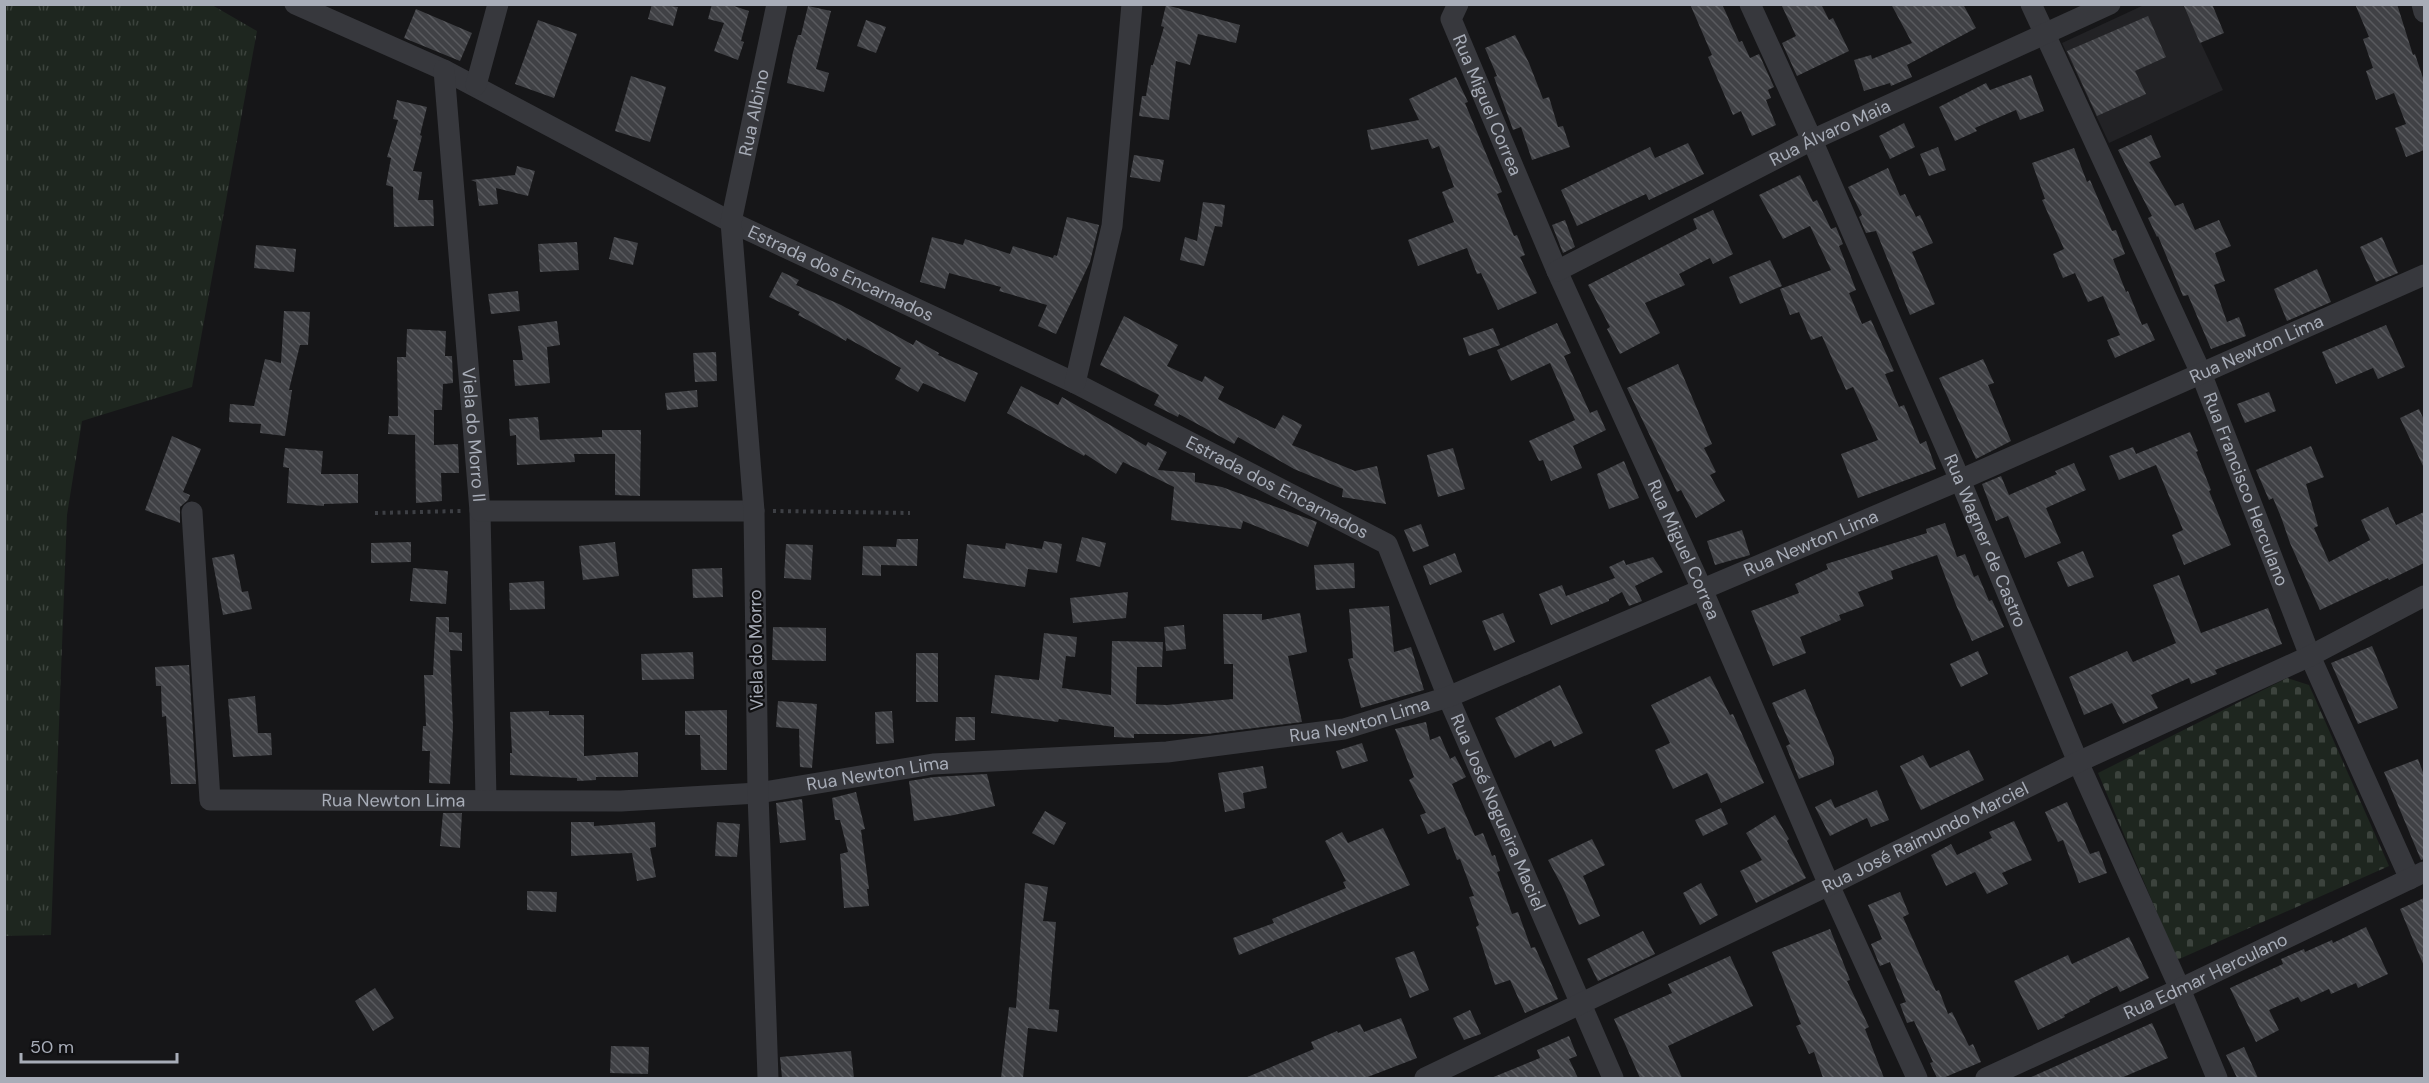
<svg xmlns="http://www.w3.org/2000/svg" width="2429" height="1083" font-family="'DM Sans',sans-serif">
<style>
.built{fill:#222225}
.grass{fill:url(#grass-tufts)}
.cemetery{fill:url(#cemetery-stones)}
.building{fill:url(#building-back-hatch)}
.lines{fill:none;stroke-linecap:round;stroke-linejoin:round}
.path{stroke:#3d3f44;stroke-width:4;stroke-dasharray:3 4.5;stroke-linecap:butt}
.minor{stroke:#37383d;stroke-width:21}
.labels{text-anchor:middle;stroke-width:4.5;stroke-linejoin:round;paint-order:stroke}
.street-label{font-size:18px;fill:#a8adb8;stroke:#111113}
</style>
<defs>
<pattern id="grass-tufts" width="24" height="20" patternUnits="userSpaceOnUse" patternTransform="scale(1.5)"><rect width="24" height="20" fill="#1e261f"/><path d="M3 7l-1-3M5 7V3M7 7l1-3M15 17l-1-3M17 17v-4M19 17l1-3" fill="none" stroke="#3c433d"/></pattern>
<pattern id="cemetery-stones" width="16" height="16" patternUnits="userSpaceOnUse" patternTransform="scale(1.5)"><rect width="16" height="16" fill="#1e261f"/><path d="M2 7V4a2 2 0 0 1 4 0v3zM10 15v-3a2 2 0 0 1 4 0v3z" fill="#3c433d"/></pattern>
<pattern id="building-back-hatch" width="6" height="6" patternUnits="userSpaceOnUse" patternTransform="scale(1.5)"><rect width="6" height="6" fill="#404145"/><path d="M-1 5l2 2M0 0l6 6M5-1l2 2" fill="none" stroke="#595a5e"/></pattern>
</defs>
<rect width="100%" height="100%" fill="#161618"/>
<polygon class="built" points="2144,5 2183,5 2223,90 2109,143 2062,43"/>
<polygon class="grass" points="4,5 212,5 257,31 192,387 82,421 67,515 51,935 5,936"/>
<polygon class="cemetery" points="2287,678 2309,685 2389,866 2177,960 2098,773"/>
<g class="building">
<polygon points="652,4 678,7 673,26 648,19"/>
<polygon points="712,4 728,4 749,11 741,41 744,42 738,60 714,51 724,23 708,19"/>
<polygon points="1690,4 1722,4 1739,42 1742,41 1750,58 1759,54 1774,87 1768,90 1771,98 1766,100 1776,125 1752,136 1741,111 1733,115 1708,57 1712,55"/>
<polygon points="1781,4 1821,4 1829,20 1833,18 1849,51 1797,76 1782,43 1796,36"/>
<polygon points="1891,4 1963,4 1976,28 1907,65 1912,77 1891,86 1890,83 1864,91 1854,60 1871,55 1872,59 1912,43"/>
<polygon points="2183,4 2212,4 2224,33 2200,43"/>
<polygon points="2355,4 2397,4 2413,55 2415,54 2424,81 2424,150 2406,157 2395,128 2406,124 2394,93 2376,100 2366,71 2373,68 2363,39 2369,37"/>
<polygon points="1166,5 1240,25 1236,43 1198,34 1190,65 1176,61 1169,120 1139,116 1142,96 1146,96 1151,65 1153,65 1164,27 1161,26"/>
<polygon points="808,6 831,11 816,69 829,73 824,92 787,83 793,52 798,35 801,35"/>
<polygon points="416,9 472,33 460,61 404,38"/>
<polygon points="2148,16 2166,57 2135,71 2146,94 2097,116 2067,51"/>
<polygon points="538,20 577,34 554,98 515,84"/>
<polygon points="866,20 886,27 876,53 857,46"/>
<polygon points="1515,35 1529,63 1543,99 1549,97 1558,127 1563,126 1570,147 1532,160 1521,127 1513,130 1494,77 1497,76 1485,48"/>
<polygon points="2031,75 2044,111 2020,120 2016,110 1975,128 1977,131 1955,141 1939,107 1986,83 1990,90"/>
<polygon points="631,76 666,87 650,142 615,131"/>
<polygon points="1456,77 1468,102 1465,103 1502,192 1497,194 1514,236 1517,235 1525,255 1520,257 1537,293 1498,310 1481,273 1477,274 1467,248 1418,266 1408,240 1454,222 1442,192 1454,187 1439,146 1432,149 1428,139 1371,150 1367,130 1419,120 1409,99"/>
<polygon points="397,100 427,107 420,135 422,136 413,171 422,172 418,200 433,200 434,226 394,227 393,187 386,185 391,158 387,157 398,120 393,119"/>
<polygon points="1904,123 1915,147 1890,159 1879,136"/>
<polygon points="2151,135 2161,157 2149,162 2175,206 2183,203 2195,230 2219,220 2231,246 2215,253 2225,281 2214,285 2227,322 2239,317 2246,336 2211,349 2188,295 2183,296 2158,236 2157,237 2148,218 2152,216 2118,150"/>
<polygon points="1688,143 1704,174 1649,200 1646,194 1577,226 1561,190 1650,147 1655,158"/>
<polygon points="1938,147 1946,170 1929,176 1920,154"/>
<polygon points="2074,148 2087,182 2090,180 2112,231 2116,230 2125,254 2113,259 2126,292 2128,291 2142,325 2147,323 2155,340 2115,358 2107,340 2120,335 2103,296 2088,302 2075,273 2063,278 2053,254 2064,249 2042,200 2045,199 2032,163"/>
<polygon points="1134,155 1164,160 1160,182 1130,177"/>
<polygon points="517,166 535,171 528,196 496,188 498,204 479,206 476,182 471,180 515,175"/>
<polygon points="1888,168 1900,196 1905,194 1916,217 1920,215 1933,243 1912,252 1935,304 1910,315 1876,231 1866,233 1859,217 1862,215 1848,187"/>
<polygon points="1800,175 1813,202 1817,200 1831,229 1836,227 1843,244 1839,246 1856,290 1849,293 1862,324 1871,320 1894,371 1885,374 1899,407 1904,405 1920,444 1926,441 1936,469 1858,498 1841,454 1878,440 1853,387 1846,390 1822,336 1811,340 1799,312 1790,315 1780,289 1831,270 1810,226 1783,239 1759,195"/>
<polygon points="1203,202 1225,205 1222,227 1215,226 1204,266 1180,260 1185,237 1197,241"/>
<polygon points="1713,210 1733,254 1713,264 1710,258 1679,274 1685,285 1645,303 1660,333 1620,354 1607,329 1610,327 1588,285 1697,229 1693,219"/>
<polygon points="1067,217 1099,225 1090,262 1056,334 1038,326 1047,305 999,291 1001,287 949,273 945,289 920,282 932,237 963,245 965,239 1010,254 1013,246 1053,258 1054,255 1057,256"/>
<polygon points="1565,220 1575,247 1563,253 1552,225"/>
<polygon points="614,237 638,243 633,265 609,259"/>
<polygon points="2382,237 2398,273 2376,282 2360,247"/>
<polygon points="577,242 579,270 540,272 538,244"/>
<polygon points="256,245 296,249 294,272 254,268"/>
<polygon points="1770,260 1782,286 1740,304 1729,277"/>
<polygon points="2317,269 2331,302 2287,321 2274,289"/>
<polygon points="782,272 799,280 796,285 841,305 913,345 916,340 939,353 938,355 978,373 965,402 923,383 918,392 895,379 901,368 847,338 846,341 828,331 798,315 800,312 769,297"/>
<polygon points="518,291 520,311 491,314 488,294"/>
<polygon points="284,311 310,312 308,345 300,345 289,390 292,390 285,436 260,433 261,424 229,422 230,404 254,406 265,359 281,363"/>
<polygon points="1124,316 1178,345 1167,366 1202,382 1205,376 1224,387 1218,399 1275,429 1283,415 1302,425 1292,445 1355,471 1377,466 1386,504 1342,497 1343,489 1294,469 1238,437 1234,444 1179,414 1178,417 1154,405 1159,395 1100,365"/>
<polygon points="557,321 560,345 547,347 550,383 515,386 513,360 523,360 518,326"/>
<polygon points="1557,323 1571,353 1564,356 1590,413 1597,410 1606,430 1573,446 1582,468 1551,481 1543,460 1539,461 1529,441 1575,420 1550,363 1511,381 1497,350"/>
<polygon points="2386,325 2405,367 2378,379 2373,368 2336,384 2322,352"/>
<polygon points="1493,328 1500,345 1469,356 1463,338"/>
<polygon points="407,329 446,331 445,356 452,356 453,383 443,384 442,410 434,410 434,445 458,444 459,473 441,473 442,501 416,503 415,435 388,434 389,416 398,416 397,357 406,357"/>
<polygon points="716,352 717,381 695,382 693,353"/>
<polygon points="1983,359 1994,383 1988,385 2011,441 1976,459 1939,378"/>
<polygon points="1678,364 1712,444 1704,448 1716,472 1710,475 1725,501 1696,518 1681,490 1677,492 1627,388"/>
<polygon points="1021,386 1058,405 1062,397 1146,446 1148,442 1167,452 1158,470 1195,473 1195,482 1222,487 1317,522 1308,547 1243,521 1241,529 1171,520 1174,487 1123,462 1116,474 1085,454 1084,456 1007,413"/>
<polygon points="697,390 698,407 667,410 665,393"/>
<polygon points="2269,392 2276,411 2245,423 2237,404"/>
<polygon points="2419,409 2424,420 2424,468 2400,418"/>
<polygon points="538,417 540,440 602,437 602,430 641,430 640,496 615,495 615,454 574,454 575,462 517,465 516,435 510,436 509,419"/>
<polygon points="2190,432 2198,451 2196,452 2211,490 2209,491 2231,545 2184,565 2172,535 2183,530 2156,465 2119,480 2109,456 2133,447 2136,454"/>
<polygon points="172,436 201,449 183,492 190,495 188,500 180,507 180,523 145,510"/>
<polygon points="2311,446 2324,477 2306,484 2318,526 2314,528 2329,562 2370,540 2361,520 2388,507 2396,525 2424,512 2424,563 2389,580 2388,578 2320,610 2290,543 2281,517 2273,498 2269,500 2256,470"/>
<polygon points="285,448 323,451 321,474 358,474 358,503 324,504 324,506 287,503 289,468 283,467"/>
<polygon points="1453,448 1465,489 1438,497 1427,455"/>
<polygon points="1624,461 1639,498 1609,509 1597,474"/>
<polygon points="2074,463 2086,490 2046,508 2061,543 2025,558 2008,516 1996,521 1982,484 2001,476 2009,495 2057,474 2055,471"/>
<polygon points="1945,523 1957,557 1965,554 1974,577 1978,575 1989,601 1992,600 2004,627 1972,641 1956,605 1937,555 1891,571 1893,579 1858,592 1864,606 1839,615 1841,620 1800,637 1806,653 1773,666 1751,611 1799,593 1795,584 1828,569 1826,564 1927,533 1926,529"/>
<polygon points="1421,524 1429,546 1413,552 1404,530"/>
<polygon points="1742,530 1750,555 1715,565 1707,541"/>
<polygon points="1082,537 1106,543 1100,567 1076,561"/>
<polygon points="897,539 918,539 917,566 881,565 881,576 862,575 863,546 896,547"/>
<polygon points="1044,541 1062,544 1057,573 1028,569 1025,587 963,578 967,544 1005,549 1006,543 1042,549"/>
<polygon points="411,542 411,562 371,563 371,543"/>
<polygon points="615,542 619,576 583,580 579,546"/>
<polygon points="786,544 813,545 811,580 784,578"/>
<polygon points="2083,551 2094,577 2068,587 2057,562"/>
<polygon points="1455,553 1462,572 1430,585 1423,566"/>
<polygon points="234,554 242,592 248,591 252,609 223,615 212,558"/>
<polygon points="1653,557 1663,572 1635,586 1642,601 1629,606 1622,592 1609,599 1609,601 1551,625 1539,594 1562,585 1566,596 1615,578 1609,567 1624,560 1626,565"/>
<polygon points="1354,563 1355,588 1316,590 1314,565"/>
<polygon points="413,568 448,571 446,604 410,601"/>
<polygon points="722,568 723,597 693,598 692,569"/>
<polygon points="2179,575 2201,633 2268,608 2282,644 2215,670 2217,674 2191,684 2189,678 2151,695 2158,708 2123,724 2112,703 2084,715 2069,677 2127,651 2133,662 2176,643 2153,585"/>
<polygon points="544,581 545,609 510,610 509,583"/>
<polygon points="1128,592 1126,618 1073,623 1070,598"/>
<polygon points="1389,606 1394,652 1411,647 1424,690 1361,708 1348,659 1353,658 1349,609"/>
<polygon points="1300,613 1307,652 1288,656 1302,722 1207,734 1134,734 1134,738 1114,737 1114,727 1059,719 1058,722 991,713 995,675 1039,680 1044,633 1077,637 1075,657 1066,656 1062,688 1111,695 1112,641 1163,642 1162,667 1137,667 1136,704 1167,705 1233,699 1233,664 1224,664 1223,614 1262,614 1262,620"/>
<polygon points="1503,613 1515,642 1494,651 1482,621"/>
<polygon points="436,617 449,617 449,632 462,633 462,651 450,650 453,727 450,784 429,783 430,751 422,751 423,726 426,726 424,675 433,675"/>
<polygon points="1184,625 1186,649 1166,651 1164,627"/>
<polygon points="773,627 826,628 826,661 772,660"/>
<polygon points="2372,646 2398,708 2358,724 2331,663"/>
<polygon points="1978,651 1988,674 1961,687 1950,664"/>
<polygon points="693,652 694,679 642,680 641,654"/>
<rect x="916" y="653" width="22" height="49"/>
<polygon points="189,665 196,784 171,784 166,716 162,717 161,686 156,686 155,667"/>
<polygon points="1710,676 1730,715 1733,714 1764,783 1721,803 1707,773 1673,789 1655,750 1670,743 1651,705"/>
<polygon points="1560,685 1583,733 1554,747 1551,740 1515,758 1495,718"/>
<polygon points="1805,689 1834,758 1834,765 1799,779 1786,746 1790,744 1772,703"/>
<polygon points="255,696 258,733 271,733 272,755 233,757 228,699"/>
<polygon points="778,701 817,704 812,768 800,767 799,729 776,727"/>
<polygon points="727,710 727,770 701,770 700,735 685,735 685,711"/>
<polygon points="549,711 549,715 584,715 584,756 638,752 638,777 596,777 596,780 577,781 577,778 510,775 510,753 512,753 510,712"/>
<polygon points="892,711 894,743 876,744 875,712"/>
<polygon points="956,717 975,717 975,740 955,741"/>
<polygon points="1426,722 1430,740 1440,736 1450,759 1455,756 1466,777 1452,784 1475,836 1483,833 1492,856 1495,855 1500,871 1497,872 1512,914 1518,912 1531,948 1535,947 1558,999 1525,1013 1510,980 1495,985 1476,927 1479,925 1469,897 1474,896 1460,859 1457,860 1445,827 1428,834 1420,815 1426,813 1409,780 1414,777 1395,729"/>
<polygon points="1362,743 1368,761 1342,769 1336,751"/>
<polygon points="1969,750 1984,780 1921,810 1900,766 1923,755 1930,768"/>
<polygon points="2418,759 2424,775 2424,859 2421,860 2384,772"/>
<polygon points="1263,766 1267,788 1243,793 1245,808 1225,812 1218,773"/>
<polygon points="987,774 995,806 954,815 914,821 909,781 934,777"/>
<polygon points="1877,790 1889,820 1871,827 1867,818 1830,836 1815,807 1831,799 1835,808"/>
<polygon points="856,792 865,829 861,830 869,889 867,889 869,906 844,908 840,854 848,852 840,820 835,820 832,798"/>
<polygon points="802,799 806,840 780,843 776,803"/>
<polygon points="2067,802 2090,854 2099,851 2107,873 2079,883 2063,840 2058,842 2045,812"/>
<polygon points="1721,808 1728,824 1703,836 1695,820"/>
<polygon points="1045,811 1066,823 1054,845 1032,833"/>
<polygon points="443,813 462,813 460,848 440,846"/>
<polygon points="1775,815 1789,839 1787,841 1806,878 1756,903 1740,871 1762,860 1746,833"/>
<polygon points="2014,821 2032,860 2002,873 2008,884 1987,894 1975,872 1946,886 1931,855 1951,844 1957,855 1992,838 1989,832"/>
<polygon points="571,822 594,822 594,826 655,822 656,847 650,848 656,877 637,881 632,853 571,856"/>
<polygon points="717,822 740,824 737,857 715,856"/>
<polygon points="1383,828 1410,885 1239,955 1233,938 1274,923 1272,919 1346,888 1343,882 1346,881 1325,841 1342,832 1348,843"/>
<polygon points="1592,839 1605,865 1583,876 1600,916 1579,925 1562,886 1548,860"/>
<polygon points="1025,883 1048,887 1043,921 1056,922 1049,1009 1059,1010 1057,1032 1028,1028 1023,1078 1001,1078 1009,1007 1016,1008"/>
<polygon points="1701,883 1718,915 1700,925 1683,893"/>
<polygon points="527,891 557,892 556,912 527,910"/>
<polygon points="1900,892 1909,914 1903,917 1936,991 1939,990 1948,1014 1952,1012 1969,1046 1973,1044 1981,1062 1943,1078 1937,1078 1930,1063 1933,1062 1914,1021 1907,1023 1900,1004 1906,1002 1890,962 1880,966 1871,944 1882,939 1868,905"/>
<polygon points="2424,898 2424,966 2400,909"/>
<polygon points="2366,927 2388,974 2358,988 2356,983 2331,994 2329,989 2301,1002 2298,997 2269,1010 2279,1030 2256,1042 2230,988 2283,964 2281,959 2304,949 2305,952 2332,940 2333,943"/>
<polygon points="1830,929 1850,980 1847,981 1869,1027 1865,1029 1884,1078 1823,1078 1814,1052 1809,1054 1796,1026 1801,1024 1772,952"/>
<polygon points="1643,931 1655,954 1598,981 1587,959"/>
<polygon points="2129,937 2149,978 2120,992 2117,986 2089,1000 2090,1002 2064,1015 2065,1017 2038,1030 2014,981 2068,955 2072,964"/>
<polygon points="1414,951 1429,990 1410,998 1395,958"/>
<polygon points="1730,956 1753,1006 1668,1046 1682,1078 1640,1078 1614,1019 1672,993 1668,984"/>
<polygon points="375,988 394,1018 373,1031 355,1001"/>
<polygon points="1470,1010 1481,1034 1464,1040 1453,1018"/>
<polygon points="1401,1018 1417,1058 1365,1078 1245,1078 1314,1049 1311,1042 1337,1031 1338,1033 1360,1024 1364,1032"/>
<polygon points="2152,1023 2168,1058 2121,1078 2029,1078"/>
<polygon points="1569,1036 1577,1056 1569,1059 1578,1078 1491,1078 1540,1058 1537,1050"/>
<polygon points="611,1046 649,1047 648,1074 610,1073"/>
<polygon points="2244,1047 2258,1078 2237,1078 2226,1055"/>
<polygon points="851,1051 854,1078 782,1078 780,1057"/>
</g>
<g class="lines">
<g class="path">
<polyline points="773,511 910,513"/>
<polyline points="375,513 461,511"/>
</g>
<g class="minor">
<path id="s1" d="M 295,4 L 444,70 L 731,222 L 1075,383 L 1387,544 L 1448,697 L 1613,1078"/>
<path id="s2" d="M 1458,4 L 1451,19 L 1557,271 L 1702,589 L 1829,885 L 1917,1078"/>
<path id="s3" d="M 1750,4 L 1812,140 L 1960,480 L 2078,762 L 2180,989 L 2217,1078"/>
<path id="s4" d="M 2031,4 L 2201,373 L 2310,656 L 2410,879"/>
<polyline points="2422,4 2424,12"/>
<path id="s5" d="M 444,70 L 480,511 L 486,800"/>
<polyline points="476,85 498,4"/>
<path id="s6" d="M 1557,271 L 1812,140 L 2110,4"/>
<polyline points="1075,383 1112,226 1132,4"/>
<polyline points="480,511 754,511"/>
<path id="s7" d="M 192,512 L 210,800 L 621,801 L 758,793 L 933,764 L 1167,752 L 1344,729 L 1448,697 L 1960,480 L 2424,275"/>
<path id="s8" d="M 768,1078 L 758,793 L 754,511 L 731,222 L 777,4"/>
<path id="s9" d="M 1425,1078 L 1829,885 L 2078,762 L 2310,656 L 2424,596"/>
<path id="s10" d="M 1986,1078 L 2180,989 L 2424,872"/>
</g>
</g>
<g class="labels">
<g class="street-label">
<text dy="6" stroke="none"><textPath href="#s2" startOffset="110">Rua Miguel Correa</textPath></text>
<text dy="6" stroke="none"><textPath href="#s8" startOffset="969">Rua Albino</textPath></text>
<text dy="6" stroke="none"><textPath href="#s6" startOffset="306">Rua Álvaro Maia</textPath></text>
<text dy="6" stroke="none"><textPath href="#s1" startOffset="609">Estrada dos Encarnados</textPath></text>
<text dy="6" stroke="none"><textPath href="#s7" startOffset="2416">Rua Newton Lima</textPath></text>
<text dy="6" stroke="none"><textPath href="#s5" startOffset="366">Viela do Morro II</textPath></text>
<text dy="6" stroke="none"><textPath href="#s1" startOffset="1095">Estrada dos Encarnados</textPath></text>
<text dy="6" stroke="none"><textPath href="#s4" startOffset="531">Rua Francisco Herculano</textPath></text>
<text dy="6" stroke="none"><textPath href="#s3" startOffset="586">Rua Wagner de Castro</textPath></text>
<text dy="6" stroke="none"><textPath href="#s7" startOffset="1930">Rua Newton Lima</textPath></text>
<text dy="6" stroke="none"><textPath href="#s2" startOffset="596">Rua Miguel Correa</textPath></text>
<text transform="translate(756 650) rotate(-91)" y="6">Viela do Morro</text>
<text dy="6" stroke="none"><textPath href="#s7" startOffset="1444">Rua Newton Lima</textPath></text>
<text dy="6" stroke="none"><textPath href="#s7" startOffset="958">Rua Newton Lima</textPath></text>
<text dy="6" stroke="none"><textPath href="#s7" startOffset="472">Rua Newton Lima</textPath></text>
<text dy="6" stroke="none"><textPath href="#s1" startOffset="1509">Rua José Nogueira Maciel</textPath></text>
<text dy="6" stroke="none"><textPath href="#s9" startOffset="555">Rua José Raimundo Marciel</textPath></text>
<text dy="6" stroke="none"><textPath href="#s10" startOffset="242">Rua Edmar Herculano</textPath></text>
</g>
</g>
<rect width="2429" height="1083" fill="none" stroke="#a8adb8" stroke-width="12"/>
<path d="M21 1053v9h156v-9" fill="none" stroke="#a8adb8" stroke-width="3"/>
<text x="30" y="1053" font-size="18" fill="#a8adb8" stroke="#111113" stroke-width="4.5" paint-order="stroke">50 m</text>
</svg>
